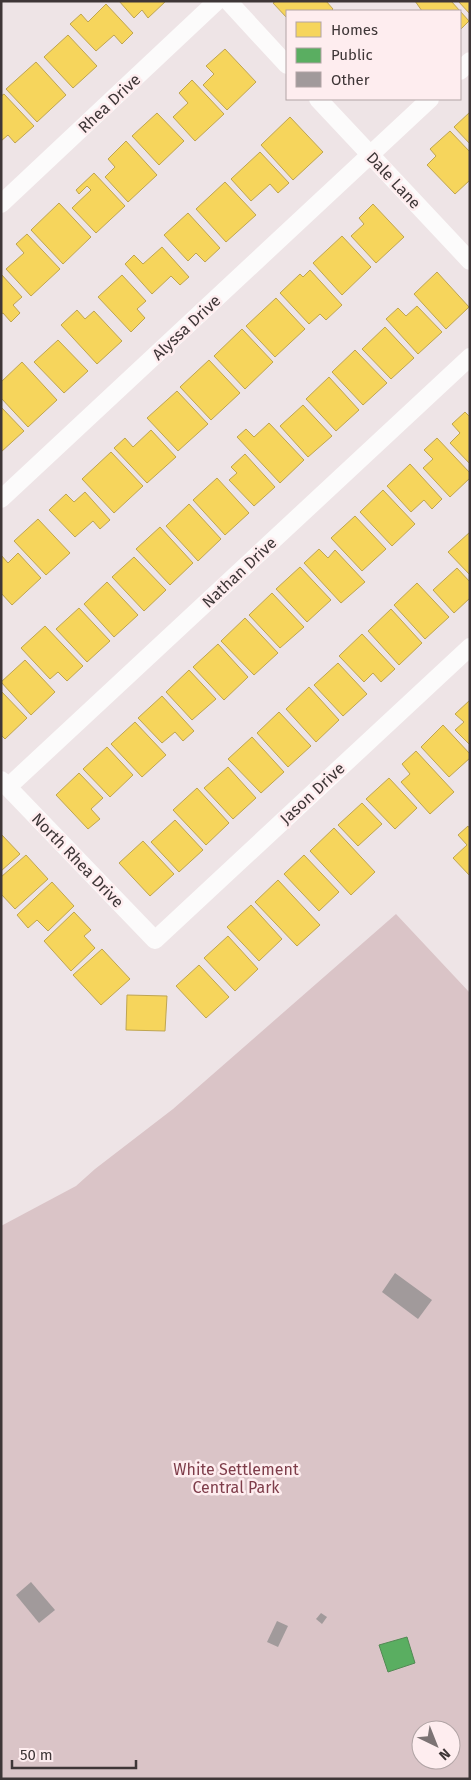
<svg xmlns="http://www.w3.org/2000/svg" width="471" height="1780" font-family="'Fira Sans',sans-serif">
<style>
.green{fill:#dac4c7;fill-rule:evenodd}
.homes{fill:#f6d55c;stroke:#bfa551}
.public{fill:#5aae61;stroke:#528a54}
.building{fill:#a19a9b}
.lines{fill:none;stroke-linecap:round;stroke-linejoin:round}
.minor{stroke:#fcfbfb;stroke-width:18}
.labels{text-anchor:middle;stroke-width:5;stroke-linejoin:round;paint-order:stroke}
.street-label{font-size:16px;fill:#3e3637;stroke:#feedef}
.park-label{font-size:16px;fill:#7e3d4a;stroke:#feedef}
</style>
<rect width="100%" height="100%" fill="#eee4e6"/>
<path class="green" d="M 396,914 L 470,993 L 470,1779 L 1,1779 L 1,1226 L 76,1186 L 95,1169 L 173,1109 ZM 421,1730 L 451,1730 L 451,1760 L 421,1760 Z"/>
<g class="homes">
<polygon points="119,1 166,1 148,18 142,10 134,18"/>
<polygon points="276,1 326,1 333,9 331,11 287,11 287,18 273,3"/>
<polygon points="415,1 451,1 469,21 460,30 460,11 422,11"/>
<polygon points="458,1 470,1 470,14"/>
<polygon points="106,4 133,33 122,44 114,35 96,51 70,24 81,14 88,22"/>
<polygon points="68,35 97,66 73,88 44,57"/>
<polygon points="225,49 256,82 227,110 203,85 214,74 206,66"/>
<polygon points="36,62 66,95 37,122 6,89"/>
<polygon points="192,80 224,114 195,141 173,117 188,103 179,93"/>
<polygon points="4,94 34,126 15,143 8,135 1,141 1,96"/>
<polygon points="470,112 470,144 454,127"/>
<polygon points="157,113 184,141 159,165 132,136"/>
<polygon points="290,117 323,152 293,180 261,145"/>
<polygon points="450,131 470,152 470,180 455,194 427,165 436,156 430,149"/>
<polygon points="126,141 157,175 128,202 105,177 115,167 108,159"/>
<polygon points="260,152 289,183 278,193 270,184 251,201 231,179"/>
<polygon points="94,173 125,206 96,233 72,208 91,190 87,186 79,194 76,190"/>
<polygon points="225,182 256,215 226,242 196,209"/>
<polygon points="59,203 91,237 63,264 31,230"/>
<polygon points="373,204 404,237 376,263 351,236 364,224 359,218"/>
<polygon points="188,213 220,248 205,262 196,253 188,261 164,235"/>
<polygon points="27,234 60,269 31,296 6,269 24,253 16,244"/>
<polygon points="342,236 371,267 342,295 313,263"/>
<polygon points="162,247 189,277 180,285 171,276 152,294 125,264 134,255 143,264"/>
<polygon points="310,270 342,305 326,320 320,314 309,324 280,293 300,274 303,277"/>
<polygon points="437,272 469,307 446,329 414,294"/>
<polygon points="1,274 22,297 13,305 20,313 11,322 3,313 1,314"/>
<polygon points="122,275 146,301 137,309 145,318 131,332 98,297"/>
<polygon points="276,298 305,329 275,357 246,326"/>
<polygon points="417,306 442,332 418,354 386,319 398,308 406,316"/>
<polygon points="77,310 85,319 94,311 122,341 97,364 61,325"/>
<polygon points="385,327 414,358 391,379 362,349"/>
<polygon points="242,329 273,362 245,389 214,356"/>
<polygon points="58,340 88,371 64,393 34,362"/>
<polygon points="355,350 387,383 363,405 332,372"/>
<polygon points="209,360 240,393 211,420 180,387"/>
<polygon points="22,362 57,400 28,427 1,398 1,382"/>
<polygon points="329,377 359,410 336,431 306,399"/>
<polygon points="177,391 208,424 178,451 147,418"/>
<polygon points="303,405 332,436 308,457 280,426"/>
<polygon points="1,407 24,431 1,452"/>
<polygon points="465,412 470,417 470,464 450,443 460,433 452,424"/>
<polygon points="269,423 304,460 280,483 237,437 246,429 254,437"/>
<polygon points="151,430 176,457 147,483 114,448 125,438 133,447"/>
<polygon points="437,438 470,473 470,478 450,497 423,468 433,459 424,450"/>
<polygon points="111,452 143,486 114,513 82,479"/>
<polygon points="245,454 275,487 254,506 229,480 237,473 231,467"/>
<polygon points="410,464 442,499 432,509 424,500 411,512 387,486"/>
<polygon points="217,478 249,513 225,535 193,500"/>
<polygon points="383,490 415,524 392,546 360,512"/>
<polygon points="85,492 110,520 100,529 93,521 75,537 49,510 66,494 74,502"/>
<polygon points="189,504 221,539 198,561 166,526"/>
<polygon points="355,516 386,549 362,571 331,538"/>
<polygon points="38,519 70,553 46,575 14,541"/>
<polygon points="160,527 193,563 170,585 136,549"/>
<polygon points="470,532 470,575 448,552"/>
<polygon points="319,549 328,558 335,550 365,582 341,603 304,563"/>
<polygon points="18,553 41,578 12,605 1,593 1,555 8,563"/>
<polygon points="134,557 166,590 144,611 112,577"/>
<polygon points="300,567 331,600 307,622 276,589"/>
<polygon points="457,568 470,582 470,598 454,613 433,590"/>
<polygon points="107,582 138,615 114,637 84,604"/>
<polygon points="417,583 449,617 425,639 394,605"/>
<polygon points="272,593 304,627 280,648 249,615"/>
<polygon points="79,608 110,641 87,662 56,629"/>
<polygon points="391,609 422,643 399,665 368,631"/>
<polygon points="245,618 278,653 254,675 221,641"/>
<polygon points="45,626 83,666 67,681 58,672 50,679 21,648"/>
<polygon points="362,634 395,669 381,682 373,673 364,682 339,656"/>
<polygon points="218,644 248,677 224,700 193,667"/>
<polygon points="25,660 55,692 31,715 1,682"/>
<polygon points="338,663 367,694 343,716 314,685"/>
<polygon points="189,670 216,699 192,720 166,692"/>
<polygon points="309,687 339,720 316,742 286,709"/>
<polygon points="1,691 27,718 5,739 1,735"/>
<polygon points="162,696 194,731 183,741 175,732 162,743 138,718"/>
<polygon points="470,700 470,745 455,730 464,722 455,714"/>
<polygon points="279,712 311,746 288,767 257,733"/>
<polygon points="135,722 166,755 142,777 111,744"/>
<polygon points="443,725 470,754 470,758 449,777 421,747"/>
<polygon points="252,737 284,772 261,793 228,759"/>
<polygon points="107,747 133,775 110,797 83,769"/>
<polygon points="416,751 454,792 430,814 401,782 410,774 402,764"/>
<polygon points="228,767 256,798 233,819 204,788"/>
<polygon points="79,773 103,798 91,809 100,819 88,829 56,795"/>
<polygon points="389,778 417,808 395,829 366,799"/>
<polygon points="197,788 229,823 206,845 173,810"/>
<polygon points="362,803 382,824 358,846 338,825"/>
<polygon points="175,820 203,850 179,872 151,842"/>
<polygon points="468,826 470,829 470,876 453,858 467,845 458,835"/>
<polygon points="334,828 375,872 351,895 310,851"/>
<polygon points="1,834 20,854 1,871"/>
<polygon points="143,841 174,874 150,896 119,863"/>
<polygon points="26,855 48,879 15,909 1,894 1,877"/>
<polygon points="304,855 339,892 319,911 284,874"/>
<polygon points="278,880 320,925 297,946 255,902"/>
<polygon points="52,882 74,906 48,931 37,920 28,928 17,915"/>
<polygon points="251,905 282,939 259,961 227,927"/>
<polygon points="74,912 91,930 84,936 95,948 71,971 44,941"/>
<polygon points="228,936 258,969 235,991 204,958"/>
<polygon points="102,949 130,979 101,1005 73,975"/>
<polygon points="199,965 229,997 206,1018 176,986"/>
<polygon points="127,995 167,996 165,1031 126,1030"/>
</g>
<polygon class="public" points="407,1637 415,1663 388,1672 379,1645"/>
<g class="building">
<polygon points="395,1273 432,1300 418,1319 382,1292"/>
<polygon points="31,1582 55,1610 39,1623 16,1595"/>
<polygon points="321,1613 327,1617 322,1624 316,1619"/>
<polygon points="277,1621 288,1626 278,1647 267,1642"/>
</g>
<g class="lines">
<g class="minor">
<polyline points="228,1 287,65"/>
<polyline points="460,71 470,61"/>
<polyline points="318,99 470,261"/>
<polyline points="1,204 217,1"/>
<polyline points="1,499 430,99"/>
<polyline points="1,780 155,940 470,647"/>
<polyline points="8,787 470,357"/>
</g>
</g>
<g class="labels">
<g class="street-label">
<text transform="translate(109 103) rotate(-43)" y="6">Rhea Drive</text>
<text transform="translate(394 180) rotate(47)" y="6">Dale Lane</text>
<text transform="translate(186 327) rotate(-43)" y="6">Alyssa Drive</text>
<text transform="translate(239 572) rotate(-43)" y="6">Nathan Drive</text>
<text transform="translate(312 793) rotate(-43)" y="6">Jason Drive</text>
<text transform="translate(78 860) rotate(46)" y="6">North Rhea Drive</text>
</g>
<g class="park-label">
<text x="236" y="1475">White Settlement<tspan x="236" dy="18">Central Park</tspan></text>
</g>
</g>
<rect width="471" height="1780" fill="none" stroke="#3e3637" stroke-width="5"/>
<rect x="286" y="10" width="175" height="90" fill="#feedef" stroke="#b1a4a5"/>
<rect x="296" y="22" width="25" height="15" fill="#f6d55c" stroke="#b1a4a5"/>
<text x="331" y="35" font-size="15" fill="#3e3637">Homes</text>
<rect x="296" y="48" width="25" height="15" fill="#5aae61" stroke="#b1a4a5"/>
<text x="331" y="60" font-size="15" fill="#3e3637">Public</text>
<rect x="296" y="72" width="25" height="15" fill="#a19a9b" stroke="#b1a4a5"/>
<text x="331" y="85" font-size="15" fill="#3e3637">Other</text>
<g transform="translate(436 1745) rotate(137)"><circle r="24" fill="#feedef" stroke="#b1a4a5"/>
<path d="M0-4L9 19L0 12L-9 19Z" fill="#7c7374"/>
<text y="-8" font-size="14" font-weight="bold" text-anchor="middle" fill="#3e3637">N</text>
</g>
<path d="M12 1760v8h124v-8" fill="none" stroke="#3e3637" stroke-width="2.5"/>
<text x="20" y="1760" font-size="15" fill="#3e3637" stroke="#feedef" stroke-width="4" paint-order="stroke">50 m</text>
</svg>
